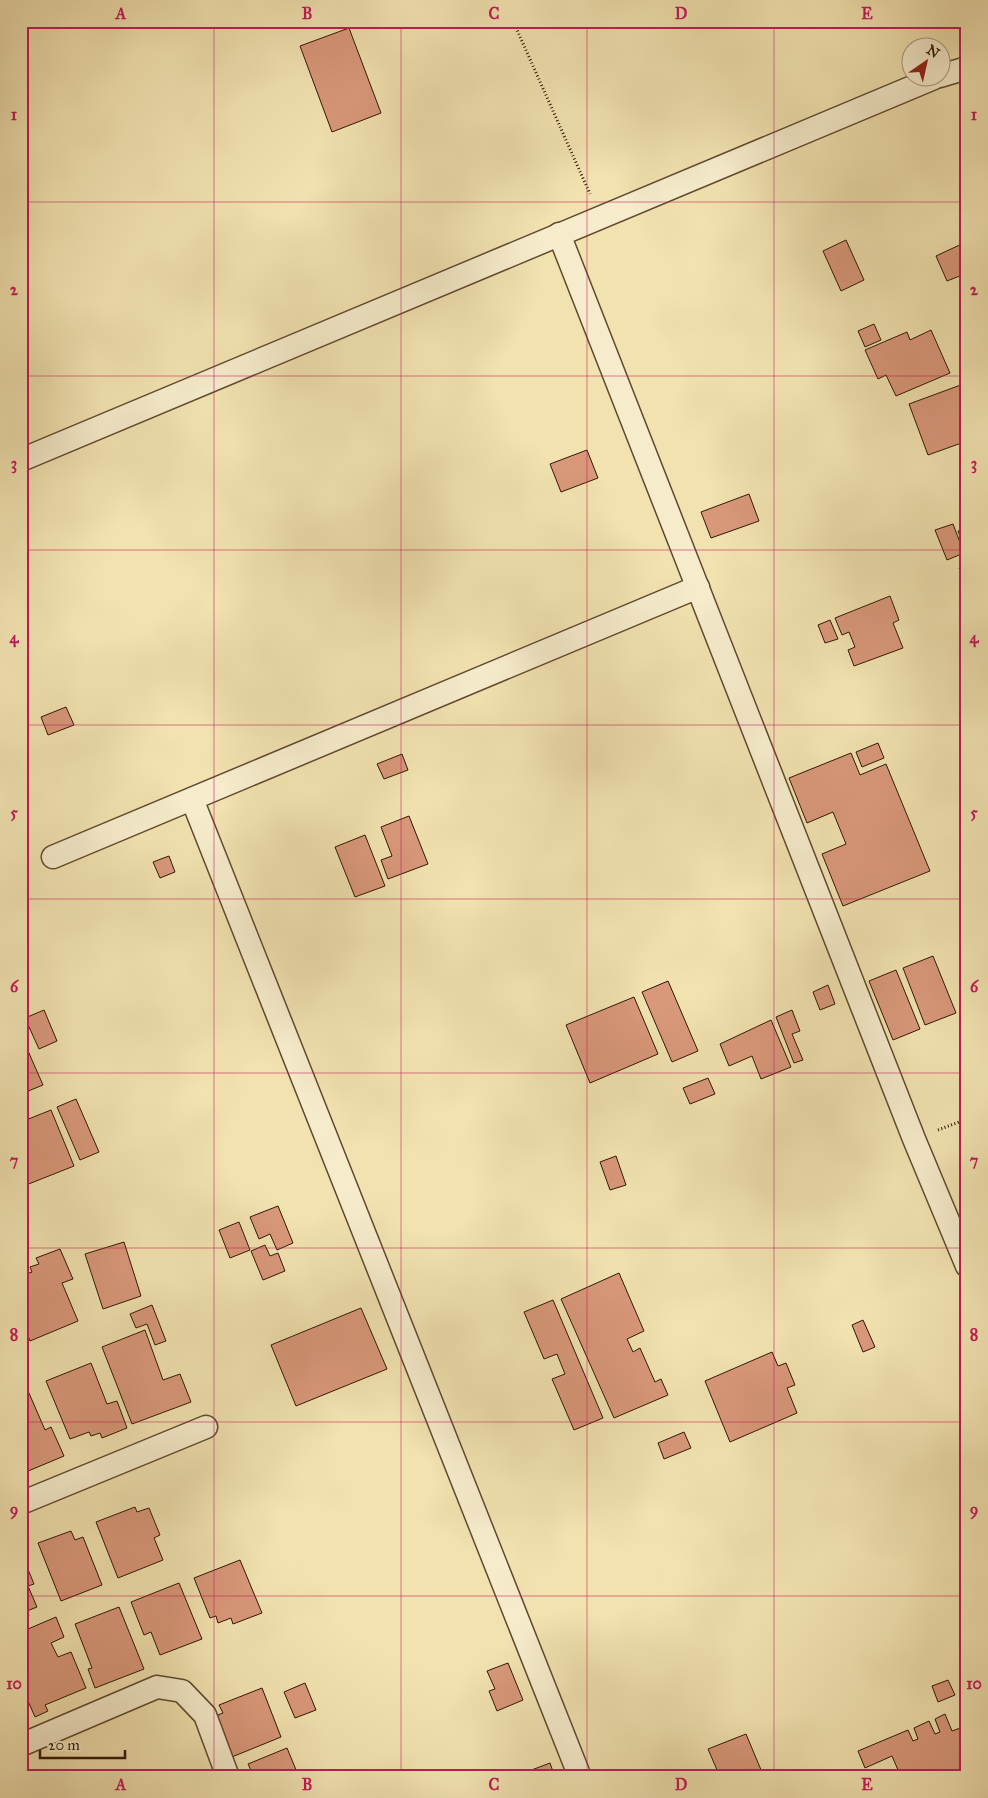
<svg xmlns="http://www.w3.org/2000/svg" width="988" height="1798" font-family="'IM FELL Great Primer',serif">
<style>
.building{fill:#d9987a;stroke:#301604}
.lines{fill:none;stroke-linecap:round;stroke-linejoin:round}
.street-casing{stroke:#60492f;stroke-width:25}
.path{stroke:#301604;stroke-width:3;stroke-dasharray:1 2.5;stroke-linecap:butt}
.street{stroke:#f6eccc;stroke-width:22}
.grid{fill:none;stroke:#c2185b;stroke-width:1;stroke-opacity:0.55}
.neatline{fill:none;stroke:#c2185b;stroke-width:2}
.grid-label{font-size:16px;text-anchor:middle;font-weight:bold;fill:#c2185b}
</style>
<rect width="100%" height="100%" fill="#f1e2b0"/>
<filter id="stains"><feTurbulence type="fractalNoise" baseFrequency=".004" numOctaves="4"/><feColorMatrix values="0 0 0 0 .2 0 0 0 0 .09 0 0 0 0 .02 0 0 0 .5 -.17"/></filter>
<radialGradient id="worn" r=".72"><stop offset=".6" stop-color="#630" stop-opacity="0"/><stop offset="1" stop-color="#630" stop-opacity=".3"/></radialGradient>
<g class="building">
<polygon points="349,28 381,113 332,132 300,46"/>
<polygon points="846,240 864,280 841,291 823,251"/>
<polygon points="964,243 967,250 967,273 947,281 936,256"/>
<polygon points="21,303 26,318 21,319"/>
<polygon points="874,324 881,340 865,347 858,331"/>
<polygon points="931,330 950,373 896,396 886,375 878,379 865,350 907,332 910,340"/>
<polygon points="966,383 967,441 928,455 909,404"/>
<polygon points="587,450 598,478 561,492 550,464"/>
<polygon points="749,494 759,521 711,538 701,512"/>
<polygon points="953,524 964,553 947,560 935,530"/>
<polygon points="967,528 967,555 958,531"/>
<polygon points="967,565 967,585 965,586 959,568"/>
<polygon points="890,596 899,620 893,623 903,648 854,666 848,650 855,647 849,632 842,635 835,618"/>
<polygon points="830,620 838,639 825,643 818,625"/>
<polygon points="66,707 74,725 48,735 41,717"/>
<polygon points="878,743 884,758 862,767 856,752"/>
<polygon points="851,753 860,775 886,764 930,871 843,906 822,854 846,844 833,812 807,823 789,778"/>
<polygon points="402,754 408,770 384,779 377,764"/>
<polygon points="409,816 428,864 388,879 381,860 392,856 381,827"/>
<polygon points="365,835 385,886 355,897 335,847"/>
<polygon points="169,856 175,872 160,878 153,862"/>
<polygon points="933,956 956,1013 925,1025 903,968"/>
<polygon points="896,970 920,1029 893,1040 869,981"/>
<polygon points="668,981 698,1051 672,1062 642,992"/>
<polygon points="828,985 835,1004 820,1010 813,992"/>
<polygon points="634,997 658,1054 590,1083 566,1025"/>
<polygon points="44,1010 57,1041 39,1049 25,1018"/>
<polygon points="792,1010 800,1031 792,1034 803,1060 794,1063 776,1017"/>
<polygon points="771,1020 791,1067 761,1079 752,1056 729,1066 720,1044"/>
<polygon points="21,1035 43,1085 21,1094"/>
<polygon points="708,1078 715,1094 690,1104 683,1088"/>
<polygon points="76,1099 99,1152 80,1160 57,1107"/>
<polygon points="51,1110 74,1166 21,1187 21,1122"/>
<polygon points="616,1156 626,1185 610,1190 600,1162"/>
<polygon points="278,1206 293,1243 277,1250 270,1234 259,1239 250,1217"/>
<polygon points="239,1222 250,1250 230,1258 219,1230"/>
<polygon points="124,1242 141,1296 103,1309 85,1254"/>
<polygon points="265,1245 270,1256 278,1253 285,1271 263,1280 251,1251"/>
<polygon points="60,1249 73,1279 62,1283 78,1321 30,1341 21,1319 21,1276 32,1272 30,1267 39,1264 36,1258"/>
<polygon points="619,1273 644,1331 627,1339 633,1352 640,1348 655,1382 661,1379 668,1395 614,1418 561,1299"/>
<polygon points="553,1300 603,1418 574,1430 552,1379 565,1374 557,1354 544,1359 524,1312"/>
<polygon points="152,1305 166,1341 155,1345 147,1324 136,1328 130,1314"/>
<polygon points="361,1308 387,1369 296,1406 271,1345"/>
<polygon points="863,1320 875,1347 863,1352 852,1325"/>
<polygon points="145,1330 163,1380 180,1374 191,1402 132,1424 102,1347"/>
<polygon points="772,1352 778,1366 786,1363 795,1385 787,1388 797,1413 730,1442 705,1381"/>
<polygon points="91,1363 107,1404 117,1401 127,1428 102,1438 100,1433 91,1436 89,1432 70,1439 46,1381"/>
<polygon points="22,1377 45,1430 51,1427 64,1456 21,1474"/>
<polygon points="684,1432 691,1448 664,1459 658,1443"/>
<polygon points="135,1507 137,1512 149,1508 160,1535 154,1538 163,1560 118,1578 96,1522"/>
<polygon points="71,1531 75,1540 83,1537 102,1585 61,1601 38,1543"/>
<polygon points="23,1557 34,1584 28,1586 37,1607 27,1611 29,1616 21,1619 21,1558"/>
<polygon points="240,1560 262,1613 233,1624 231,1618 218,1623 216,1616 210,1618 194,1578"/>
<polygon points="179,1583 202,1639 160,1655 151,1632 144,1635 131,1602"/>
<polygon points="119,1607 144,1669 95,1688 88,1669 92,1668 75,1624"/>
<polygon points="56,1617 64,1637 51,1643 58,1657 71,1652 86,1688 45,1705 48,1711 35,1717 21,1685 21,1632"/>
<polygon points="508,1663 523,1700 497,1711 489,1691 495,1689 487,1671"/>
<polygon points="948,1680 955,1695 938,1702 932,1686"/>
<polygon points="305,1683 316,1710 295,1718 284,1692"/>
<polygon points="262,1688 281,1737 227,1759 210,1718 223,1713 219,1705"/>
<polygon points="945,1714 952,1731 963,1727 967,1737 967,1760 963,1762 967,1777 957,1777 955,1772 950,1774 951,1777 901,1777 892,1756 865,1768 858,1751 908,1730 913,1741 918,1739 914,1728 929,1721 935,1734 940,1732 935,1719"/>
<polygon points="746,1734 764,1777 720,1777 708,1749"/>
<polygon points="287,1748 299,1777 254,1777 248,1764"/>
<polygon points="550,1763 555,1777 513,1777"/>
</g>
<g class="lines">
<defs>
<g id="street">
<polyline points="940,76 967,68"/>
<polyline points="559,234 914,1139 967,1266"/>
<polyline points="21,460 934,78"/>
<polyline points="192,799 580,1777"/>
<polyline points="53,857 698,587"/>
<polyline points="21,1503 206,1427"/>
<polyline points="21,1745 157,1687 182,1691 205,1715 228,1777"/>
</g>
</defs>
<use href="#street" class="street-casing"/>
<g class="path">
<polyline points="513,21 590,194"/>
<polyline points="938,1130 967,1119"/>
</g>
<use href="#street" class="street"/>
</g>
<path class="grid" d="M 214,21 L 214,1777M 401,21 L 401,1777M 587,21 L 587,1777M 774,21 L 774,1777M 21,202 L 967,202M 21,376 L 967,376M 21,550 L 967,550M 21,725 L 967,725M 21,899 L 967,899M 21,1073 L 967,1073M 21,1248 L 967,1248M 21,1422 L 967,1422M 21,1596 L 967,1596"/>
<rect width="988" height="1798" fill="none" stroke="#f1e2b0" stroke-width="55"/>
<g transform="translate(926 62) rotate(34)"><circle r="24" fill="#f6eccc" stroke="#a7967c"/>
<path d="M0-4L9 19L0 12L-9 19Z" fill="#8f2418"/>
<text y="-8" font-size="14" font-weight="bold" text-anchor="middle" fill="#301604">N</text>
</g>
<path d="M40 1750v8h85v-8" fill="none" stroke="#301604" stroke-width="2.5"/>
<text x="48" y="1750" font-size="15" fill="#301604" stroke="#f6eccc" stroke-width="4" paint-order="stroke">20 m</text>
<rect x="28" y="28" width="932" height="1742" class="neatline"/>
<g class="grid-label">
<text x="121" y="19">A</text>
<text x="307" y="19">B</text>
<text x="494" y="19">C</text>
<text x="681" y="19">D</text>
<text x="867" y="19">E</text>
<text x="14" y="120">1</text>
<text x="974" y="120">1</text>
<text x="14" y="295">2</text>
<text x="974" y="295">2</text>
<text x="14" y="469">3</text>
<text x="974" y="469">3</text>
<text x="14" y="643">4</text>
<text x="974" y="643">4</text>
<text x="14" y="818">5</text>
<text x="974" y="818">5</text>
<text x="14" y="992">6</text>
<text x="974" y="992">6</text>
<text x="14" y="1166">7</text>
<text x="974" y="1166">7</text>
<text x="14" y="1340">8</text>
<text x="974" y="1340">8</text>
<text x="14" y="1515">9</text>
<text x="974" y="1515">9</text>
<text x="14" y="1689">10</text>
<text x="974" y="1689">10</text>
<text x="121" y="1790">A</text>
<text x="307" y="1790">B</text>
<text x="494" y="1790">C</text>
<text x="681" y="1790">D</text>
<text x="867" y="1790">E</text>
</g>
<rect width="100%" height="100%" filter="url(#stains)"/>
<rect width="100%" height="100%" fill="url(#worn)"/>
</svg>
